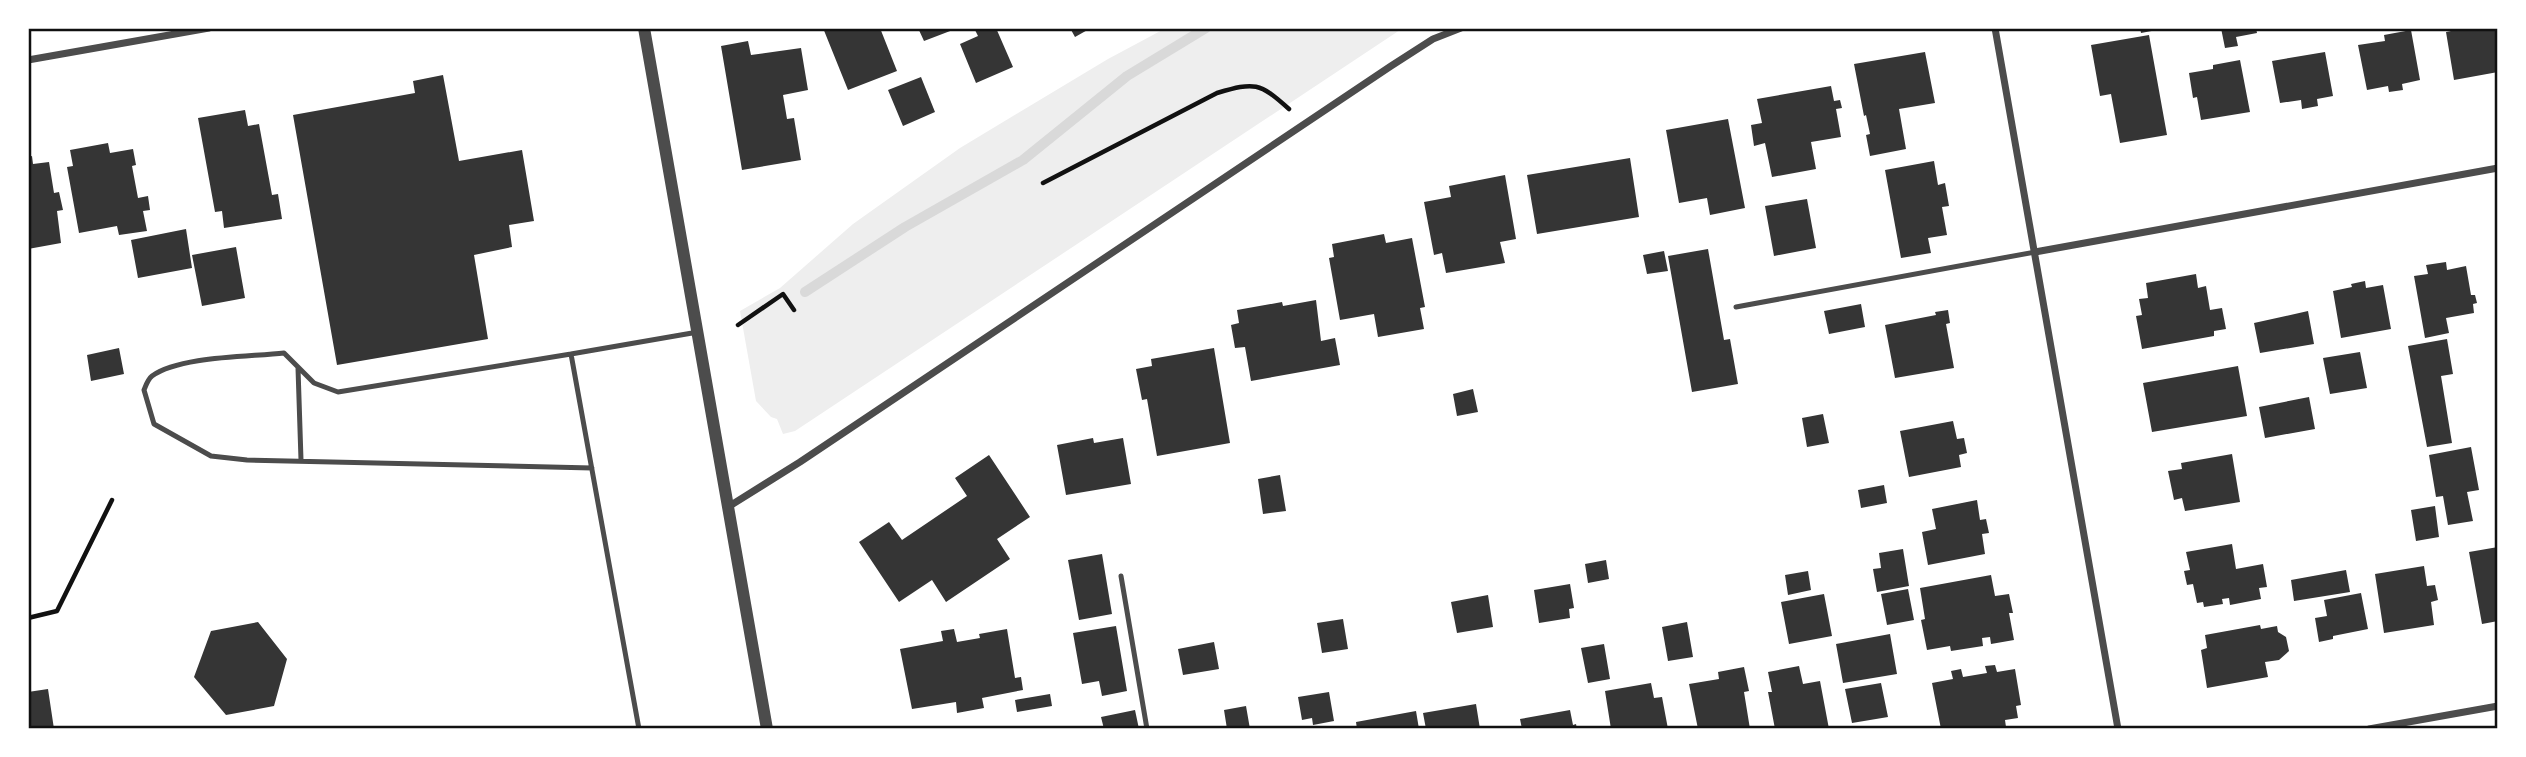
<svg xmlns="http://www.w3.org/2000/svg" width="2526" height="757" viewBox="0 0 2526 757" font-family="Lora,serif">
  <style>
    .green { fill: #eee }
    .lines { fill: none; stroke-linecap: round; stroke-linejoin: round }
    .stream { stroke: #d9d9d9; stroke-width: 10 }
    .building { fill: #353535 }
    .path { stroke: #111; stroke-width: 4.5 }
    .service { stroke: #4c4c4c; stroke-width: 5 }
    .minor { stroke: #4c4c4c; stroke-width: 7 }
    .tertiary { stroke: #4c4c4c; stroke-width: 12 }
    .neatline { fill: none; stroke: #111; stroke-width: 2.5 }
  </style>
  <rect width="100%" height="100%" fill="#fff"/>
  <path class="green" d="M1166,28H1403L795,431L783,434L777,419L771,417L756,401L740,311L780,288L853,224L960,148L1108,59Z"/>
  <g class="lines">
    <path class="stream" d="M805,292L905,227L1023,160L1127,76L1206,28"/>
  </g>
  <path class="building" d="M823,28H880L897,71L848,90Z
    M918,28H958L924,41Z
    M974,28H996L1013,67L976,83L960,44L978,36Z
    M1070,28H1091L1075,37Z
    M2140,28H2162V29L2141,33Z
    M2221,28H2256L2257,33L2236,37L2238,46L2225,48Z
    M2466,28H2498V72L2454,80L2446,32Z
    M2411,30L2420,80L2402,84L2403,90L2389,92L2388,86L2367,90L2358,45L2385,41L2384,35Z
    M2149,35L2167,135L2120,143L2111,94L2100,96L2091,45Z
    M748,41L751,55L801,48L808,90L783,95L787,119L794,118L801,160L742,170L721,46Z
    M1925,52L1935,103L1899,109L1906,149L1870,156L1866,135L1870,134L1866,115L1864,116L1854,64Z
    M2325,52L2333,96L2317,99L2318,106L2302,109L2301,100L2280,103L2272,61Z
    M2240,60L2250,112L2201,120L2197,97L2193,98L2189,73L2213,69V65Z
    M443,75L459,161L522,150L534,221L509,225L512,247L474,255L488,339L337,365L293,115L415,93L413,81Z
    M921,77L935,112L903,126L888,90Z
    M1831,86L1834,101L1840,100L1842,108L1836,109L1841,137L1811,142L1816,169L1772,177L1765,143L1754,146L1751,125L1762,123L1757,99Z
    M245,110L248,126L259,124L272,195L278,194L282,219L224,228L222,211L215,212L198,118Z
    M1728,119L1745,208L1710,215L1707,198L1679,203L1666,130Z
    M108,143L110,153L133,149L136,165L132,166L138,198L148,196L150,210L143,211L147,231L119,235L117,226L79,233L67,167L73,166L70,150Z
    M32,156L33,164L49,162L54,193L59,192L63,210L57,211L61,243L28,249V157Z
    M1630,158L1639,217L1537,234L1527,175Z
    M1934,161L1938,185L1945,183L1949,206L1942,207L1947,235L1928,238L1931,253L1901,258L1885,170Z
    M1505,175L1516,239L1500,242L1505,263L1446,273L1442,253L1434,255L1424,202L1451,197L1449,186Z
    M1807,199L1816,248L1774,256L1765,206Z
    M186,229L192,268L138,278L131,240Z
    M1384,234L1386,243L1412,238L1425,307L1420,308L1424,329L1378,337L1374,314L1340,320L1329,258L1334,257L1332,244Z
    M236,247L245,298L202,306L192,255Z
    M1708,249L1724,340L1730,339L1738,384L1692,392L1668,256Z
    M1664,251L1668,271L1647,274L1643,255Z
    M2446,262L2447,270L2466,266L2471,295H2475L2477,303L2473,304L2474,313L2446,318L2449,333L2425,338L2414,276L2428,274L2426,265Z
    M2196,274L2198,288L2206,286L2210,310L2222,308L2226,329L2214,331V336L2142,349L2136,316L2142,315L2139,299L2148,298L2146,283Z
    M2365,281L2366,288L2383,285L2391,329L2341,338L2333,291L2352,287L2351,284Z
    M1316,300L1321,341L1335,338L1340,365L1251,381L1245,347L1235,348L1231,325L1239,323L1237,310L1282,302L1283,306Z
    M1861,304L1865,327L1829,334L1824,311Z
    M1948,310L1950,323L1946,324L1954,368L1895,378L1885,325L1936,315L1935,312Z
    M2308,311L2314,344L2260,353L2254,323Z
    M2447,339L2453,374L2441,376L2452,443L2427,447L2408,346Z
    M119,348L124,374L91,381L87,355Z
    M1214,348L1230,443L1157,456L1147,399L1142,400L1136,369L1152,366L1151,359Z
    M2360,352L2367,388L2330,394L2323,358Z
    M2238,366L2247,416L2152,432L2143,383Z
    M1473,389L1478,412L1457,416L1453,394Z
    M2309,397L2315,429L2265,438L2259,407Z
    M1823,414L1829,443L1807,447L1802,418Z
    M1953,421L1957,439L1964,438L1967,453L1959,455L1961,467L1909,477L1900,431Z
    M1093,438L1094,443L1123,438L1131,484L1066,495L1057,445Z
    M2471,447L2479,490L2467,492L2473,521L2448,525L2443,496L2436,497L2429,455Z
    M2232,454L2240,502L2185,511L2182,498L2174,500L2168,471L2182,469L2181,463Z
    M989,455L1030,517L997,539L1010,559L946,602L932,580L899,602L859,542L889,522L902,540L967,496L955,478Z
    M1280,475L1286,511L1263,514L1258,479Z
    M1884,485L1887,503L1861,508L1858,490Z
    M1977,500L1980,520L1986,519L1989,533L1982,534L1985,554L1928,565L1922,532L1936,529L1932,509Z
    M2435,506L2439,537L2416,541L2411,510Z
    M2232,544L2236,569L2263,564L2267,587L2259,588L2261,599L2230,605L2229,598L2222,599L2223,604L2204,607L2203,602L2197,603L2193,584L2187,585L2184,571L2190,570L2186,552Z
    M2498,547V621L2482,624L2469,552Z
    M1903,549L1909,586L1877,592L1873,569L1881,568L1879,553Z
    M1102,554L1112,614L1079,620L1068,560Z
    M1606,560L1609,579L1588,583L1585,564Z
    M2424,566L2427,586L2435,585L2438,600L2431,602L2434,625L2384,633L2375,574Z
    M2346,570L2350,592L2294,601L2291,580Z
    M1808,571L1811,590L1788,595L1785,575Z
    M1991,575L1995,596L2009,594L2013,613H2009L2014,640L1991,644L1990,637L1982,638L1983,646L1951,651L1950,646L1927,650L1921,620L1925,619L1920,588Z
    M1570,584L1574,608L1569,609L1570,618L1539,623L1534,590Z
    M1908,589L1914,620L1887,625L1881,594Z
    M2361,593L2368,629L2333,636V639L2319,642L2315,618L2327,616L2324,600Z
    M1824,594L1832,636L1789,644L1781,602Z
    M1488,595L1493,627L1457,633L1451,602Z
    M1343,619L1348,649L1322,653L1317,623Z
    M258,622L287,659L274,706L226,715L194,677L211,631Z
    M1687,622L1693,657L1668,661L1662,627Z
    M2260,625L2261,629L2277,626L2278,632L2286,637L2289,651L2279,660L2265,662L2268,677L2207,688L2201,650L2207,648L2205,635Z
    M1116,626L1127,691L1102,696L1099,681L1082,684L1073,633Z
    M954,629L957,642L980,638L979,634L1007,629L1015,678L1021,677L1023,690L982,698L984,708L957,713L956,702L912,709L900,649L943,641L941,631Z
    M1890,634L1897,674L1843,683L1836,644Z
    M1214,642L1219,669L1183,675L1178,649Z
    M1604,644L1610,679L1588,683L1581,648Z
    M1995,665L1997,672L2015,669L2021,705L2016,706L2018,718L2005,720L2006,727L1995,729H1941L1932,683L1953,679L1951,671L1961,669L1963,677L1987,673L1985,666Z
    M1799,666L1803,684L1820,681L1829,729H1814V726L1806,727L1807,729H1775L1768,692H1772L1768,672Z
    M1744,667L1749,691L1744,692L1750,729H1698L1689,684L1719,679L1718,672Z
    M1651,683L1654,698L1662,697L1668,729H1611L1605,691Z
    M1881,683L1888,717L1852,723L1845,689Z
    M48,689L54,729H28V692Z
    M1329,692L1334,721L1313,725L1312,718L1302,720L1298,697Z
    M1050,694L1052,706L1017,712L1015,700Z
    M1476,704L1480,729H1426L1423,713Z
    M1246,706L1250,729H1227L1224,710Z
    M1135,710L1139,729H1104L1101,717Z
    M1570,710L1573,725L1576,724L1577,729H1522L1520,719Z
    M1416,711L1419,729H1357L1356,722Z"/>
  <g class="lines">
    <path class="path" d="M1043,183L1217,93C1255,82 1259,82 1289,109
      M738,325L783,294L794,310
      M28,618L57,611L112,500"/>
    <path class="service" d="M1736,307L2035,252
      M571,354L338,392L314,383L284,353C249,357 180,356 152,376C148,379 146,385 144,390L154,424L211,456L247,460L592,468
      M298,368L301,460
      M1121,576L1147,729
      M639,729L571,354L698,332"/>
    <path class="minor" d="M1995,28L2118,729
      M28,60L209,28
      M2035,252L2498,168
      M728,507L800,462L1391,66L1433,39L1461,28
      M2369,729L2498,706"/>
    <path class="tertiary" d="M644,28L767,729"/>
  </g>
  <rect width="2526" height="757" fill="none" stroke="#ffffff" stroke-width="60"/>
  <rect x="30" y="30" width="2466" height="697" class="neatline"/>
</svg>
